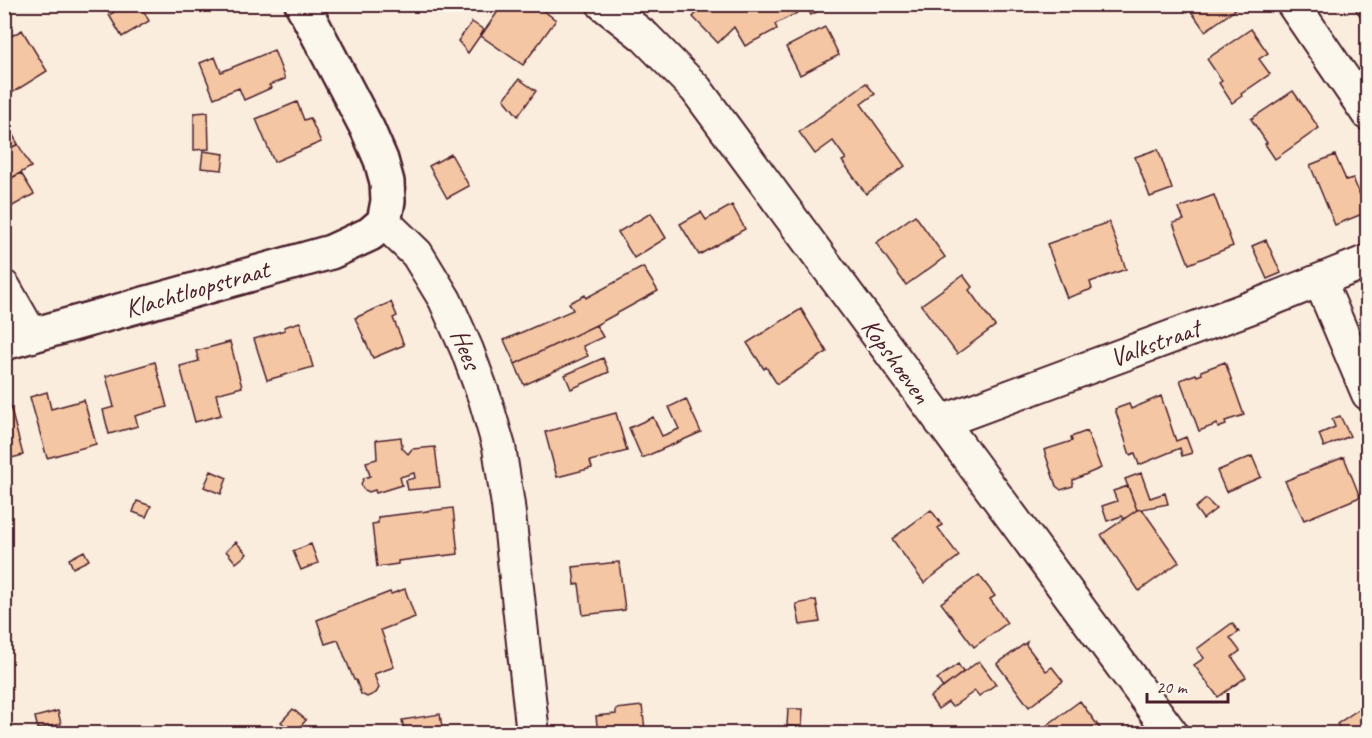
<svg xmlns="http://www.w3.org/2000/svg" width="1372" height="738" viewBox="0 0 1372 738" font-family="Caveat,sans-serif">
  <style>
    .building { fill: #f4c6a4; stroke: #4a1f2b; stroke-width: 1.5 }
    .lines { fill: none; stroke-linecap: round; stroke-linejoin: round }
    .minor-casing { stroke: #4a1f2b; stroke-width: 36 }
    .secondary-casing { stroke: #4a1f2b; stroke-width: 38 }
    .minor { stroke: #fbf7ec; stroke-width: 32 }
    .secondary { stroke: #fbf7ec; stroke-width: 33 }
    .labels { text-anchor: middle; dominant-baseline: central; stroke-width: 5; stroke-linejoin: round; paint-order: stroke }
    .street-label { font-size: 26px; fill: #4a1f2b; stroke: #fbf7ec }
  </style>
  <rect width="100%" height="100%" fill="#faedde"/>
  <filter id="ink" filterUnits="userSpaceOnUse"><feTurbulence type="fractalNoise" baseFrequency=".0167" numOctaves="2"/><feDisplacementMap in="SourceGraphic" scale="12" xChannelSelector="R" yChannelSelector="G"/><feConvolveMatrix kernelMatrix="1 2 1 2 8 2 1 2 1" color-interpolation-filters="sRGB"/></filter>
  <g filter="url(#ink)">
    <path class="building" d="M127,4H140L149,21L122,37L109,15Z
      M503,4H534L556,20L523,65L481,36Z
      M705,4H793L797,13L775,24L777,29L745,46L734,27L718,43L693,17Z
      M805,4H817L820,10L811,15Z
      M1186,4H1232L1235,10L1205,31Z
      M1352,4H1368V27Z
      M472,22L484,30L468,53L458,41Z
      M825,27L839,55L800,75L786,47Z
      M1251,29L1268,53L1259,59L1270,74L1241,94L1242,96L1232,103L1219,83L1222,81L1207,59Z
      M22,30L47,71L4,98V40Z
      M274,50L285,79L269,85L271,88L244,100L239,88L214,98L200,63L215,57L221,72Z
      M519,79L536,91L518,116L504,99Z
      M866,83L875,94L861,104L905,166L866,194L842,161L846,159L833,141L815,154L799,132Z
      M1293,91L1319,128L1275,159L1265,144L1267,143L1251,119Z
      M297,102L304,120L310,118L321,142L274,162L256,119Z
      M208,112L209,149L194,150V113Z
      M7,125L18,144L4,152V126Z
      M18,144L31,167L4,182V152Z
      M1158,149L1172,189L1150,197L1135,157Z
      M203,151L224,154L222,170L201,168Z
      M451,154L469,186L447,198L429,166Z
      M1335,155L1346,180L1353,178L1367,212L1335,225L1310,165Z
      M21,173L34,194L4,211V182Z
      M1214,195L1233,246L1189,264L1173,223L1184,220L1179,208Z
      M732,205L745,229L699,255L680,224L701,212L706,220Z
      M651,213L666,238L634,258L618,232Z
      M915,215L945,257L906,285L876,243Z
      M1109,222L1126,269L1090,282L1092,289L1067,298L1047,244Z
      M1266,240L1281,273L1267,279L1252,246Z
      M643,267L658,291L596,325L515,364L504,340L573,310L569,303L585,295L586,298Z
      M963,275L972,287L969,290L995,326L957,354L921,305Z
      M391,302L397,316L393,318L404,345L373,358L355,318Z
      M801,309L827,352L777,384L766,367L764,369L747,343Z
      M300,322L313,367L267,380L254,339L285,330L284,327Z
      M596,325L603,337L583,346L588,356L524,385L515,364Z
      M230,342L242,387L216,394L221,415L195,422L180,366L199,361L196,351Z
      M603,358L609,372L571,389L565,375Z
      M155,362L167,407L135,416L138,426L109,434L103,410L114,407L106,376Z
      M1225,362L1244,415L1225,421L1226,425L1218,428L1217,424L1199,431L1180,380L1196,374L1197,376L1202,374L1201,371Z
      M47,392L51,409L84,400L96,444L47,458L30,397Z
      M1161,396L1176,441L1186,437L1192,453L1182,456L1180,448L1139,465L1135,453L1130,455L1115,409L1129,404L1131,409Z
      M686,399L701,432L642,458L629,428L653,417L662,436L679,429L669,407Z
      M10,406L23,455L4,460V408Z
      M616,413L627,451L590,461L592,468L557,477L545,432Z
      M1340,416L1350,436L1324,447L1319,434L1335,427L1332,419Z
      M1087,431L1101,468L1073,480V486L1061,490L1056,486L1044,450L1072,441L1071,437Z
      M401,437L402,448L408,454L412,449L435,447L440,487L408,490L406,480L415,478L414,473L400,477L402,485L376,493L375,490L369,492L363,489L361,484L364,478L370,476L366,462L377,459L376,440Z
      M1252,456L1261,477L1226,492L1217,471Z
      M1344,457L1360,497L1304,520L1285,481Z
      M211,471L227,478L221,494L204,487Z
      M1141,473L1150,498L1165,493L1168,504L1137,510L1125,479Z
      M1128,486L1137,510L1124,519L1122,516L1107,521L1102,506L1117,501L1113,491Z
      M1206,499L1216,509L1203,519L1195,508Z
      M137,501L151,506L146,517L133,512Z
      M453,508L458,554L398,561V564L377,567L372,524L378,523V517Z
      M1142,509L1179,562L1139,591L1101,535L1137,510Z
      M931,510L942,525L938,528L959,556L924,583L892,539Z
      M236,542L247,554L236,563L226,551Z
      M311,544L318,563L301,570L293,551Z
      M84,551L89,560L73,568L69,559Z
      M619,562L625,610L583,615L579,584L575,585L573,567Z
      M979,575L995,596L990,599L1007,623L974,647L941,603Z
      M405,589L415,617L381,630L394,667L374,674L379,688L376,693L367,697L361,694L356,680H354L338,640L325,644L317,620L390,592L391,594Z
      M816,600L820,622L800,625L796,604Z
      M1232,623L1239,632L1230,638L1240,651L1232,657L1246,677L1218,697L1194,665L1204,658L1197,649Z
      M1027,642L1026,645L1046,671L1052,667L1063,681L1029,707L997,664Z
      M979,661L996,684L979,696L975,691L952,707L948,702L938,709L930,697Z
      M958,664L963,672L943,688L937,679Z
      M1080,701L1104,734H1035Z
      M1365,705L1368,709V726L1356,734H1344L1337,724Z
      M642,706L645,729L648,728L649,734H598L596,716L616,714V709Z
      M293,709L306,720L294,734L281,722Z
      M788,709H803L802,727L787,726Z
      M58,711L61,724L38,729L35,717Z
      M440,714L443,734H405L402,720Z"/>
    <g class="lines">
      <defs>
        <path id="minor" d="M603,4L645,37L696,89L1172,734
          M1293,4L1368,114
          M384,222L417,254L445,300L467,350L485,399L499,447L508,505L533,734
          M1320,281L1368,394
          M4,287L32,336
          M941,422L1260,304L1368,261"/>
        <path id="secondary" d="M4,343L331,252L370,234L384,222L388,201L387,182L381,160L368,130L302,4"/>
      </defs>
      <use href="#minor" class="minor-casing"/>
      <use href="#secondary" class="secondary-casing"/>
      <use href="#minor" class="minor"/>
      <use href="#secondary" class="secondary"/>
    </g>
  </g>
  <g class="labels">
    <g class="street-label">
      <text transform="translate(197 289) rotate(-16)">Klachtloopstraat</text>
      <text transform="translate(1155 343) rotate(-20)">Valkstraat</text>
      <text transform="translate(466 349) rotate(68)">Hees</text>
      <text transform="translate(896 361) rotate(54)">Kopshoeven</text>
    </g>
  </g>
  <rect width="1372" height="738" fill="none" stroke="#fbf7ec" stroke-width="24"/>
  <rect x="12" y="12" width="1348" height="714" fill="none" stroke="#4a1f2b" stroke-width="2" filter="url(#ink)"/>
  <path d="M1147 693v9h81v-9" fill="none" stroke="#4a1f2b" stroke-width="3"/>
  <text x="1156" y="693" font-size="18" fill="#4a1f2b" stroke="#fbf7ec" stroke-width="4.5" paint-order="stroke">20 m</text>
</svg>
